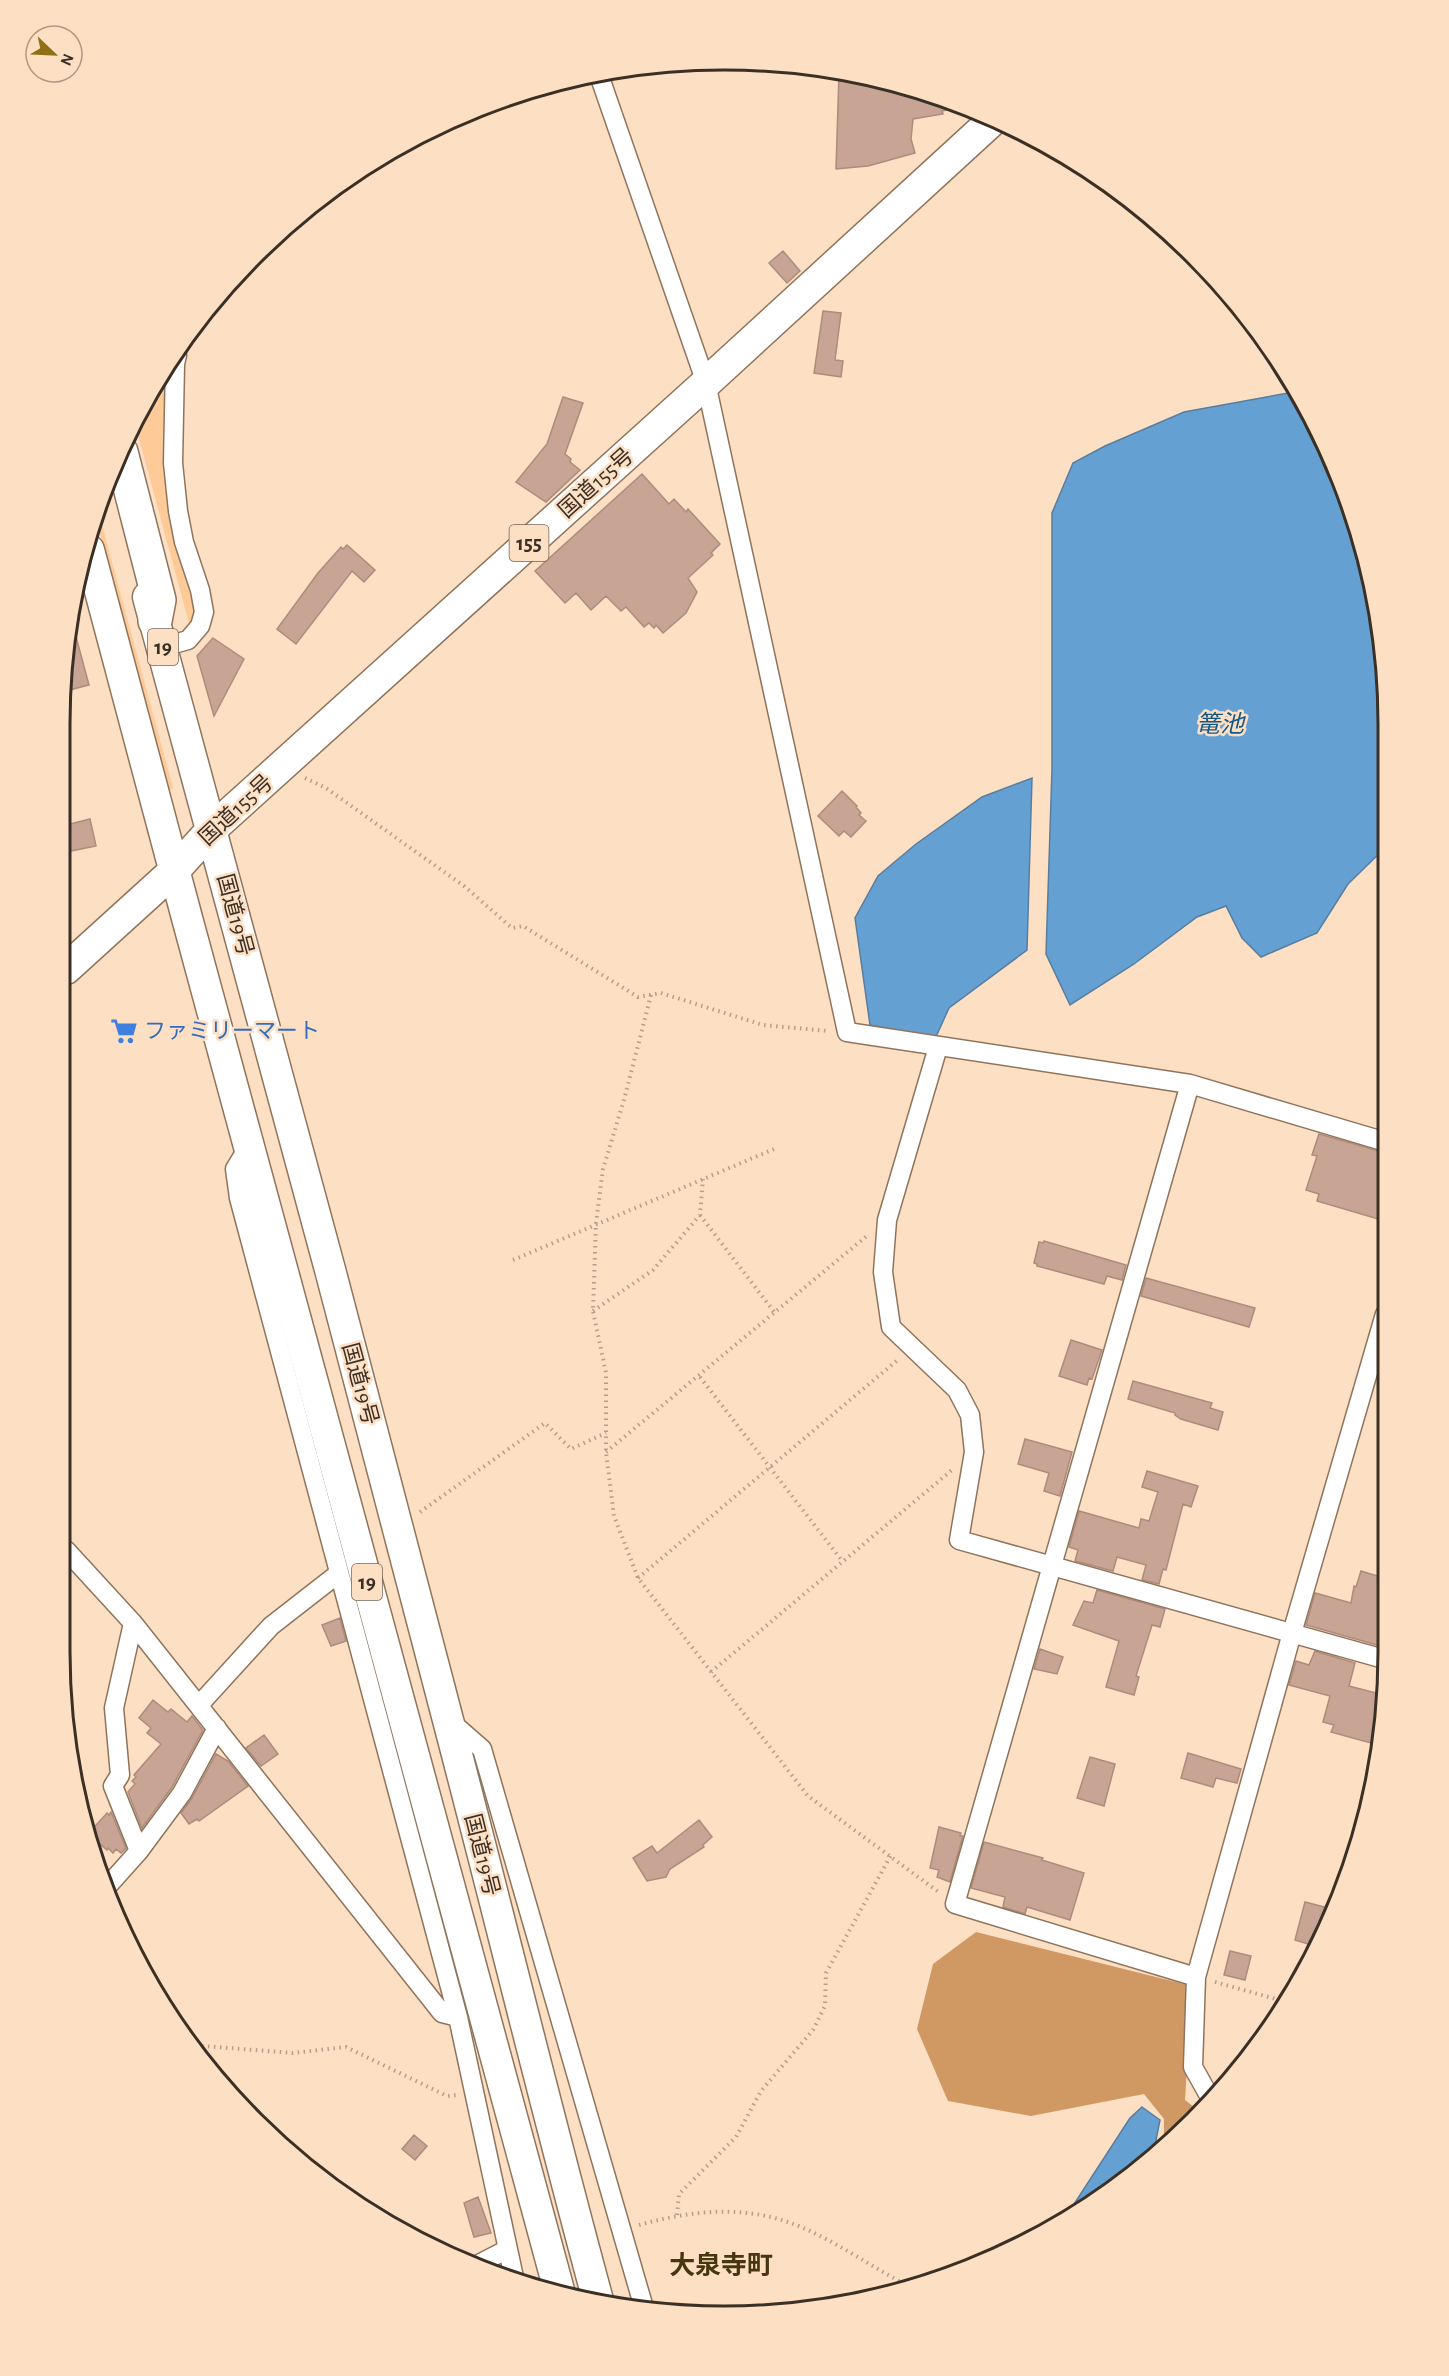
<svg xmlns="http://www.w3.org/2000/svg" width="1449" height="2376" viewBox="0 0 1449 2376" font-family="'Alegreya Sans','Noto Sans JP',sans-serif">
  <style>
    .green { fill: #feca98 }
    .forest { fill: #d09963 }
    .water { fill: #65a0d3; stroke: #587e9f; stroke-width: 1.5 }
    .building { fill: #c8a494; stroke: #ae8b7c; stroke-width: 1.5 }
    .lines { fill: none; stroke-linecap: round; stroke-linejoin: round }
    .minor-casing { stroke: #8f745c; stroke-width: 21 }
    .trunk-casing { stroke: #8f745c; stroke-width: 33 }
    .motorway-casing { stroke: #8f745c; stroke-width: 36 }
    .path { stroke: #b69f8a; stroke-width: 4; stroke-dasharray: 1.5 4.5; stroke-linecap: butt }
    .minor { stroke: #fff; stroke-width: 18 }
    .trunk { stroke: #fff; stroke-width: 30 }
    .motorway { stroke: #fff; stroke-width: 33 }
    .labels { text-anchor: middle; dominant-baseline: central; stroke-width: 5; stroke-linejoin: round; paint-order: stroke }
    .shield { fill: #fddfc4; stroke: #756455; stroke-width: 1.5 }
    .shield-label { font-size: 21px; font-weight: bold; fill: #3b3025 }
    .street-label { font-size: 22px; fill: #3b3025; stroke: #fddfc4 }
    .shop-label { font-size: 22px; fill: #366cbe; stroke: #fddfc4; text-anchor: start }
    .water-label { font-size: 24px; font-style: italic; fill: #145787; stroke: #fddfc4 }
    .quarter-label { font-size: 26px; font-weight: bold; fill: #47370f; stroke: #fddfc4 }
    .rim { fill: none; stroke: #3b3025; stroke-width: 3 }
  </style>
  <rect width="100%" height="100%" fill="#fddfc4"/>
  <path class="green" d="M169,369L197,616L190,627L136,427Z
    M99,514L173,788L169,791L97,522Z"/>
  <path class="forest" d="M976,1932L1192,1986L1185,2100L1202,2113L1164,2146V2119L1144,2094L1031,2116L948,2101L917,2029L933,1964Z"/>
  <path class="water" d="M1299,391L1354,511L1388,681L1387,846L1348,884L1317,933L1261,957L1242,938L1226,906L1197,917L1134,964L1070,1005L1046,954L1052,769V513L1073,463L1105,446L1184,412Z
    M1032,778L1027,950L949,1008L935,1039L870,1025L855,918L878,876L916,844L982,797Z
    M1142,2107L1160,2120L1153,2155L1094,2204L1065,2218L1130,2118Z"/>
  <path class="building" d="M839,73L896,83L961,107L942,111L943,114L913,119L911,139L915,153L868,166L836,169Z
    M783,251L800,271L787,283L769,263Z
    M823,311L841,313L835,360L843,361L841,377L814,373Z
    M563,397L583,403L565,454L571,459L570,462L580,470L546,502L516,482L547,444Z
    M642,474L669,504L674,499L686,512L688,509L720,544L711,553L713,555L688,578L697,592L686,613L663,633L656,625L654,628L649,623L644,627L626,607L621,611L606,596L591,610L576,593L565,603L535,571Z
    M347,545L375,570L364,582L352,571L296,644L277,629L318,573L341,547L343,549Z
    M71,618L89,685L66,691V638Z
    M213,638L244,659L214,716L197,656Z
    M842,791L857,806L856,807L861,813L859,815L866,821L851,837L844,831L839,836L818,816Z
    M90,819L96,846L66,852V825Z
    M1319,1134L1386,1153L1385,1221L1317,1201L1319,1194L1306,1190L1317,1156L1312,1155Z
    M1044,1241L1126,1265L1122,1280L1107,1276L1104,1284L1037,1266V1264L1034,1263L1039,1242L1043,1243Z
    M1146,1278L1255,1308L1249,1327L1141,1296Z
    M1071,1340L1102,1350L1092,1379L1089,1378L1087,1385L1059,1376Z
    M1133,1381L1212,1403L1210,1408L1223,1412L1218,1430L1181,1419L1175,1415V1413L1128,1399Z
    M1025,1439L1072,1452L1060,1496L1044,1491L1049,1473L1018,1464Z
    M1147,1471L1198,1486L1191,1507L1183,1504L1166,1570L1163,1569L1159,1584L1142,1580L1146,1565L1117,1557L1113,1571L1075,1561L1078,1550L1069,1547L1079,1511L1139,1528L1141,1519L1149,1521L1158,1492L1142,1487Z
    M1361,1571L1384,1578L1381,1588L1384,1589V1647L1306,1625L1315,1593L1351,1603L1354,1586L1356,1587Z
    M1097,1590L1165,1609L1160,1627L1152,1625L1136,1676L1139,1677L1134,1695L1106,1687L1119,1641L1073,1625L1084,1601L1093,1603Z
    M340,1618L346,1641L331,1646L322,1625Z
    M1040,1649L1063,1657L1057,1674L1034,1669Z
    M1315,1651L1355,1663L1349,1686L1384,1695L1383,1738L1378,1745L1331,1732L1334,1725L1323,1722L1330,1696L1289,1685L1296,1661L1309,1665Z
    M153,1700L168,1712L171,1709L187,1722L192,1716L203,1730L172,1787L142,1828L128,1792L135,1784L132,1781L136,1777L134,1775L161,1744L147,1733L151,1728L139,1718Z
    M264,1735L278,1754L261,1766L246,1748Z
    M1188,1753L1241,1769L1237,1783L1216,1778L1213,1787L1181,1778Z
    M216,1754L228,1761L248,1786L199,1821L197,1819L189,1824L181,1813L192,1798Z
    M1090,1757L1115,1764L1104,1806L1077,1798Z
    M111,1812L126,1848L121,1853L116,1849L113,1853L108,1848L107,1850L88,1834L107,1813L109,1815Z
    M699,1820L712,1837L703,1845L704,1847L670,1869L666,1877L647,1881L633,1858L652,1846L657,1853Z
    M939,1827L961,1833L960,1836H963L950,1882L937,1877L939,1870L930,1868Z
    M984,1842L1043,1858L1042,1860L1084,1873L1070,1920L1027,1907L1025,1914L1003,1907L1005,1897L971,1888Z
    M1305,1902L1336,1910L1315,1946L1295,1940Z
    M1230,1951L1251,1956L1245,1980L1224,1975Z
    M414,2135L427,2146L415,2160L402,2149Z
    M478,2197L491,2233L474,2237L464,2203Z"/>
  <g class="lines">
    <defs>
      <path id="minor" d="M599,75L706,383L847,1032L1190,1084L1386,1142
        M163,647L188,640L200,626L204,612L200,590L184,542L178,511L173,463L175,364L177,355
        M938,1047L887,1220L883,1272L891,1327L957,1390L970,1415L974,1452L959,1540L1384,1659
        M1190,1084L955,1904L1196,1977
        M249,1146L235,1169L239,1198L458,2017L515,2282
        M66,1550L133,1623L442,2013L458,2017
        M133,1623L114,1708L120,1775L113,1786L139,1851
        M199,1705L271,1626L339,1573
        M450,1721L482,1749L644,2308
        M105,1889L139,1851L182,1793L217,1728
        M1212,2101L1193,2067L1196,1977L1292,1633L1385,1314
        M475,2266L506,2250"/>
      <path id="trunk" d="M89,550L187,918L560,2294
        M148,597C251,970 351,1345 448,1720C499,1914 546,2110 599,2304
        M66,969L175,870L213,828L706,383L994,119"/>
      <path id="motorway" d="M121,452L159,600L155,621"/>
    </defs>
    <use href="#minor" class="minor-casing"/>
    <use href="#trunk" class="trunk-casing"/>
    <use href="#motorway" class="motorway-casing"/>
    <path class="path" d="M305,778L326,788L464,886L512,928L523,926L638,997L661,993L763,1025L828,1031
      M651,995L624,1100L603,1169L596,1223L593,1311L606,1373V1452L614,1516L638,1578L808,1796L940,1893
      M700,1215L775,1313
      M513,1260L774,1149
      M593,1311L653,1270L700,1215L703,1179
      M700,1377L843,1562
      M606,1452L868,1235
      M420,1512L545,1423L571,1449L606,1433
      M638,1578L900,1358
      M711,1672L952,1470
      M1215,1982L1283,2001
      M190,2045L293,2053L346,2047L447,2096L458,2095
      M677,2215L679,2194L736,2137L761,2091L813,2030L825,2006L826,1973L891,1855
      M639,2225C693,2210 747,2204 801,2227C839,2243 873,2268 910,2287"/>
    <use href="#minor" class="minor"/>
    <use href="#trunk" class="trunk"/>
    <use href="#motorway" class="motorway"/>
  </g>
  <defs>
    <symbol id="supermarket-bare" viewBox="-9 -9 18 18"><path d="M-6-5.5h2.5l.6 2H6L4.5 2H-2.5L-4.4-4H-6ZM-1.5 3.2a1.3 1.3 0 1 0 .1 0ZM3 3.2a1.3 1.3 0 1 0 .1 0Z" fill="#3f7fe0" stroke="#fddfc4" stroke-width="2.5" paint-order="stroke"/></symbol>
  </defs>
  <g fill-rule="evenodd">
    <use href="#supermarket-bare" x="105" y="1012" width="38" height="38"/>
  </g>
  <g class="labels">
    <g class="shield">
      <rect x="509.5" y="525" width="39" height="36" rx="4.5"/>
      <rect x="148" y="629" width="30" height="36" rx="4.5"/>
      <rect x="352" y="1564" width="30" height="36" rx="4.5"/>
    </g>
    <g class="shield-label">
      <text x="529" y="543">155</text>
      <text x="163" y="647">19</text>
      <text x="367" y="1582">19</text>
    </g>
    <g class="street-label">
      <text transform="translate(596 483) rotate(-42)">国道155号</text>
      <text transform="translate(236 810) rotate(-43)">国道155号</text>
      <text transform="translate(235 915) rotate(75)">国道19号</text>
      <text transform="translate(360 1384) rotate(75)">国道19号</text>
      <text transform="translate(482 1855) rotate(76)">国道19号</text>
    </g>
    <g class="shop-label">
      <text x="144" y="1031">ファミリーマート</text>
    </g>
    <g class="water-label">
      <text x="1220" y="725">篭池</text>
    </g>
    <g class="quarter-label">
      <text x="721" y="2266">大泉寺町</text>
    </g>
  </g>
  <path d="M0 0H1449V2376H0ZM724 70H724A654 654 0 0 1 1378 724V1652A654 654 0 0 1 724 2306H724A654 654 0 0 1 70 1652V724A654 654 0 0 1 724 70Z" fill="#fddfc4" fill-rule="evenodd"/>
  <path class="rim" d="M724 70H724A654 654 0 0 1 1378 724V1652A654 654 0 0 1 724 2306H724A654 654 0 0 1 70 1652V724A654 654 0 0 1 724 70Z"/>
  <g transform="translate(54 54) rotate(113)"><circle r="28" fill="#fddfc4" stroke="#af9984" stroke-width="1.5"/>
  <path d="M0-4.5L10 22L0 15L-10 22Z" fill="#8f7014"/>
  <text y="-9" font-size="16" font-weight="bold" text-anchor="middle" fill="#3b3025">N</text>
  </g>
</svg>
